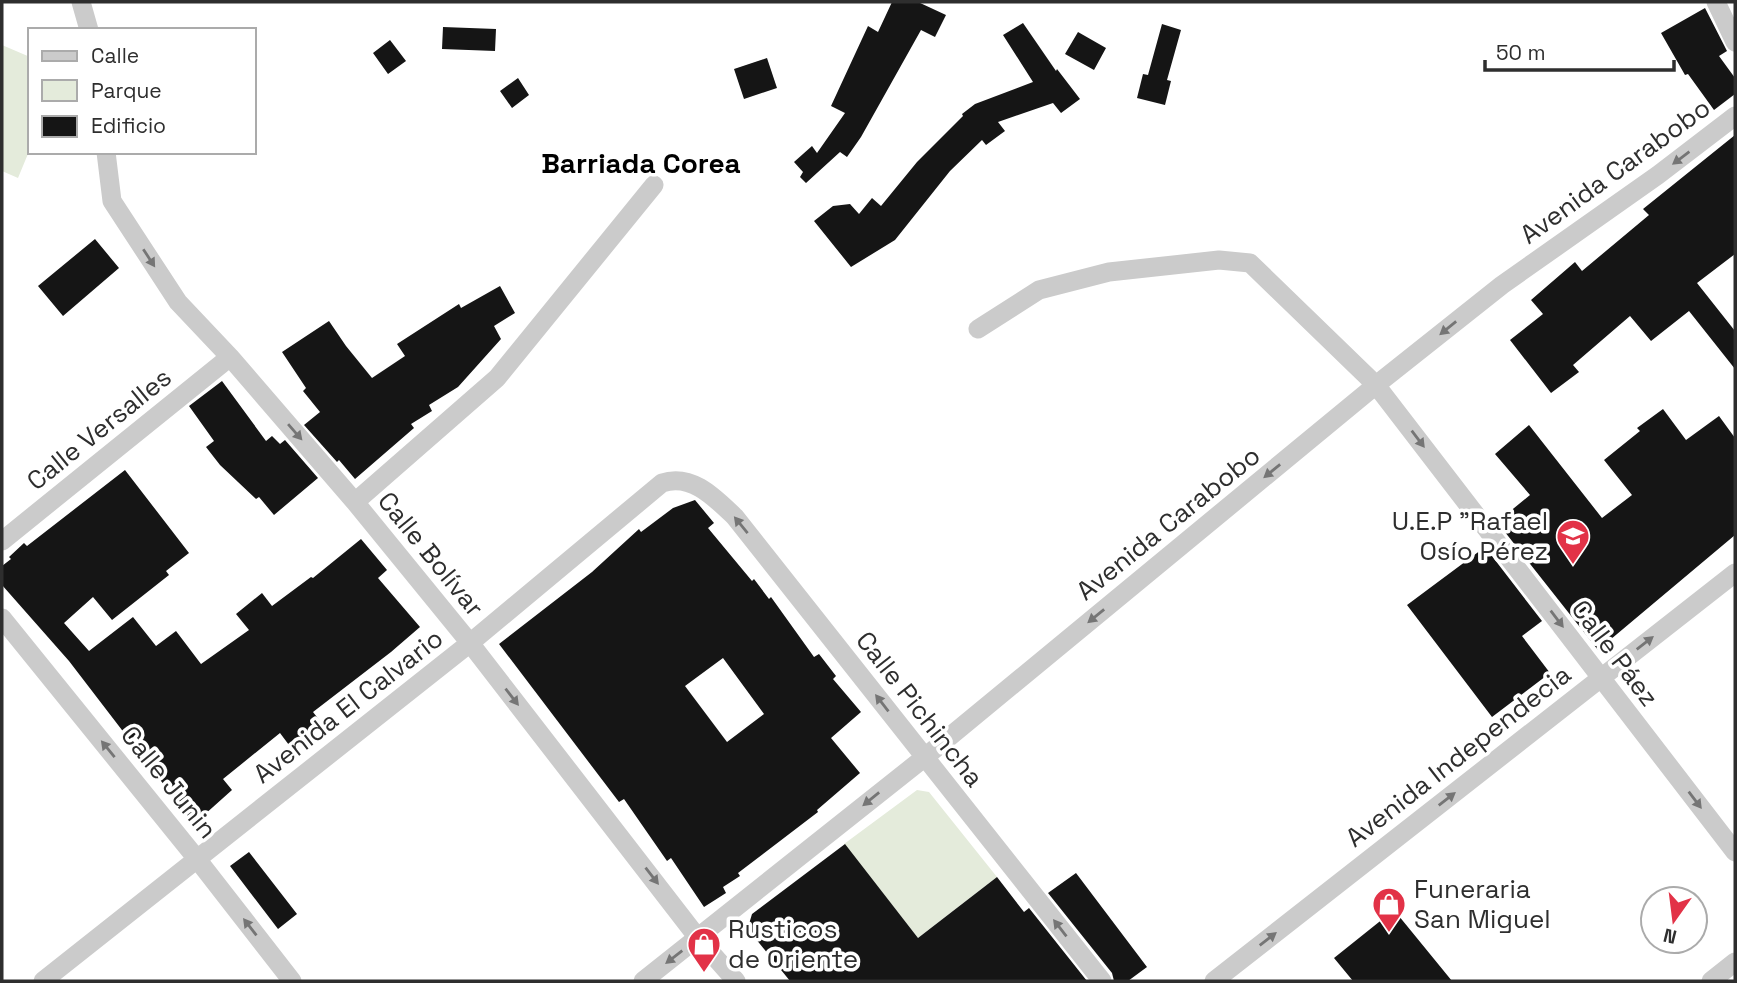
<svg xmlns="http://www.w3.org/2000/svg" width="1737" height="983" viewBox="0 0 1737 983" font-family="'Space Grotesk',sans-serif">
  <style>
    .green { fill: #e4ebdb }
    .building { fill: #151515; fill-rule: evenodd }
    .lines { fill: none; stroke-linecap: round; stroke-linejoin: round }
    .street { stroke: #cbcbcb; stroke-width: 19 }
    .oneway { fill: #757575 }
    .labels { text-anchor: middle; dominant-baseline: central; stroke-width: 7; stroke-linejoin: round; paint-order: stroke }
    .street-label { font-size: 26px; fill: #2e2e2e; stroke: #fff }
    .poi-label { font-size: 26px; fill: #2e2e2e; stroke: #fff; text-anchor: start }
    .neighbourhood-label { font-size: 28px; font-weight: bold; fill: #000; stroke: #fff }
  </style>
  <rect width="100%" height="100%" fill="#fff"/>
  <path class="green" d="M2,45L30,57V149L18,178L2,171Z
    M917,790L929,792L997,877L918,938L844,844Z"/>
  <path class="building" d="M892,2H918L946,15L935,37L921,30L861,137L847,157L840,152L806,183L800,177L803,172L794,162L812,146L817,153L845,113L831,106L868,26L878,32Z
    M1705,8L1727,51L1719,56L1735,78V94L1714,110L1688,74L1685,75L1661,33Z
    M1023,23L1056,71L1057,69L1080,99L1061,113L1053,103L998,122L1005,131L986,145L982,140L950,171L895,240L851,267L814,221L833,206L850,204L859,214L872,198L881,206L917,162L963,116L962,114L975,104L1033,82L1003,35Z
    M1162,24L1181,30L1167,80L1171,81L1165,105L1137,98L1143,74L1148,75Z
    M443,27L496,29L495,51L442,49Z
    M1078,32L1106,48L1094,70L1065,54Z
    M390,40L406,61L388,74L373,53Z
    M767,58L777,88L744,99L734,69Z
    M518,78L529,95L512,108L500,91Z
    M1735,135V254L1697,283L1735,331V369L1689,311L1651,341L1630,316L1573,365L1579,372L1551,393L1510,340L1543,314L1531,300L1575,262L1582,271L1649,215L1643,209Z
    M95,239L119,268L63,316L38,286Z
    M500,286L515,313L494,326L501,339L458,387L429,405L432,411L411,424L414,428L355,479L339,460L337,462L304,425L320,412L303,391L306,388L282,352L329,321L346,346L372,378L405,356L397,344L459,304L461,308Z
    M222,381L266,441L272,436L280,444L285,440L318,478L274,515L259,497L256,499L220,465L206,447L214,441L189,406Z
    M1663,409L1686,440L1719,416L1735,438V535L1598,650L1497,522L1530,495L1495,454L1529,425L1602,518L1632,495L1604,460L1640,431L1637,428Z
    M125,470L189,553L166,571L169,575L112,620L93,597L64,623L89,651L133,617L156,646L176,631L201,664L249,630L236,614L262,593L272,606L311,577L313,578L361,539L387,570L378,578L420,627L391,652L313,712L320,721L289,745L280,733L223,779L232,790L194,824L69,661L2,585V566L11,559L9,557L24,543L27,546Z
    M695,500L714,523L708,528L752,581L754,579L769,599L771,597L814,657L819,654L836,676L833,679L861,712L831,738L860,773L817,810L818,812L738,873L740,876L723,887L726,893L704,907L671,858L667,861L624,799L619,802L499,644L592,572L639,529L641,532L673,508ZM723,658L764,714L727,742L685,686Z
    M1485,547L1542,621L1522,636L1550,673L1492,717L1407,605Z
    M845,844L918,938L997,877L1024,912L1029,908L1087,981H790L751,933L749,924L752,914Z
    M249,852L297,914L278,929L230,866Z
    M1076,873L1147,967L1128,981H1114L1112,973L1048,893Z
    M1394,910L1452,981H1353L1334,958Z"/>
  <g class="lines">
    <path class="street" d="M81,2L89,30
      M1716,2L1735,42
      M106,152L112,201L178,302L230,357L355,502L470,643L698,938L736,981
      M978,329L1039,290L1109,272L1219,260L1250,263L1376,385L1735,852
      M355,502L497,378L654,185
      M2,541L230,357
      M2,618L197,859L292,981
      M43,981L470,643L662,483C692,473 715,498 735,517L1102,981
      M643,981L925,757L1376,385L1502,285L1658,175L1735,116
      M1214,981L1735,573
      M1711,981L1735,962"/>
  </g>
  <defs><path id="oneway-solid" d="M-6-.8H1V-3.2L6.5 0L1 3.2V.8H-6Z" transform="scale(1.75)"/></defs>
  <g class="oneway">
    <use href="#oneway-solid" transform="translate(1681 158) rotate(143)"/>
    <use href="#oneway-solid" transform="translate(149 258) rotate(57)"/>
    <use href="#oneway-solid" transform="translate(1448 328) rotate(141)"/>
    <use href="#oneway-solid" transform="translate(295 432) rotate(49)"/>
    <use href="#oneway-solid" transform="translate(1418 439) rotate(53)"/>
    <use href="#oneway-solid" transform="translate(1272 471) rotate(141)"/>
    <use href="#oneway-solid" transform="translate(741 525) rotate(-129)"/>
    <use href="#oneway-solid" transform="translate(1096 616) rotate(141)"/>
    <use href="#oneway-solid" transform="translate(1557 619) rotate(53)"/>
    <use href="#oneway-solid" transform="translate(1645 643) rotate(-38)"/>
    <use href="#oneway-solid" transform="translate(512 697) rotate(52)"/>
    <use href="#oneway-solid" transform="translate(882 703) rotate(-128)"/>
    <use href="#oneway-solid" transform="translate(108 749) rotate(-129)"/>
    <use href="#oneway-solid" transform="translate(871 799) rotate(141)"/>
    <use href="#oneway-solid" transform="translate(1447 799) rotate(-38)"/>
    <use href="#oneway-solid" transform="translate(1695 800) rotate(53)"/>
    <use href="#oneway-solid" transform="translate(652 876) rotate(52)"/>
    <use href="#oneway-solid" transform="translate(250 927) rotate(-128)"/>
    <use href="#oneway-solid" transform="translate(1060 928) rotate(-128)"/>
    <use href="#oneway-solid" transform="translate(1268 939) rotate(-38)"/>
    <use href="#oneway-solid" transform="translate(674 957) rotate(142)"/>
  </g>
  <defs>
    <symbol id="school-pin" viewBox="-11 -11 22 30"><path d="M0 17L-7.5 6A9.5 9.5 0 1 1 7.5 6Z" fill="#e23247" stroke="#fff"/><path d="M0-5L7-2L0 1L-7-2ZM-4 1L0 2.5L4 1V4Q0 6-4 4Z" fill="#fff"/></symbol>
    <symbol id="shop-pin" viewBox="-11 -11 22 30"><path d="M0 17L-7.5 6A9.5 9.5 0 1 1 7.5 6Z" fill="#e23247" stroke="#fff"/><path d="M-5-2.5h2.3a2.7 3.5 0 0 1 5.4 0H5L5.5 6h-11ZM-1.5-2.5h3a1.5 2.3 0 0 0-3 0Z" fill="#fff"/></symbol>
  </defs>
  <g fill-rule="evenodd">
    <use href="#school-pin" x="1554" y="517" width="38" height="52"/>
    <use href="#shop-pin" x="1370" y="885" width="38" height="52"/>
    <use href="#shop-pin" x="685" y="925" width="38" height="52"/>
  </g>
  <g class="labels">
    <g class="street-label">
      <text transform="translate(1615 171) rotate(-36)">Avenida Carabobo</text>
      <text transform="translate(99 429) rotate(-39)">Calle Versalles</text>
      <text transform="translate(1168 523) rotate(-39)">Avenida Carabobo</text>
      <text transform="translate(431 554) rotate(51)">Calle Bolívar</text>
      <text transform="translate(1615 653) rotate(53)">Calle Páez</text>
      <text transform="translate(348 706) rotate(-38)">Avenida El Calvario</text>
      <text transform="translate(920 709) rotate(52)">Calle Pichincha</text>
      <text transform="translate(1458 756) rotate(-38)">Avenida Independecia</text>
      <text transform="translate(169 782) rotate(51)">Calle Junin</text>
    </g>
    <g class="poi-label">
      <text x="1548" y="521" text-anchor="end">U.E.P "Rafael<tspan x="1548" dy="30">Osío Pérez</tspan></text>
      <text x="1414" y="889">Funeraria<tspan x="1414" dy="30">San Miguel</tspan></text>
      <text x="728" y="929">Rusticos<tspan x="728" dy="30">de Oriente</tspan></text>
    </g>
    <g class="neighbourhood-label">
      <text x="641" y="163">Barriada Corea</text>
    </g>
  </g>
  <rect width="1737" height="983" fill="none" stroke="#2e2e2e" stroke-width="7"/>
  <rect x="28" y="28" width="228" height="126" fill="#ffffff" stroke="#ababab" stroke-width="2"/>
  <rect x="42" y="51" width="35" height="10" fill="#cbcbcb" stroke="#ababab" stroke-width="2"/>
  <text x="91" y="63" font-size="21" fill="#2e2e2e">Calle</text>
  <rect x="42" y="80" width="35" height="21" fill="#e4ebdb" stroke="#ababab" stroke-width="2"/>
  <text x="91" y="98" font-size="21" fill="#2e2e2e">Parque</text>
  <rect x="42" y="116" width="35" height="21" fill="#151515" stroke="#ababab" stroke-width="2"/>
  <text x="91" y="133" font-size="21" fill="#2e2e2e">Edificio</text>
  <g transform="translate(1674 920) rotate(194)"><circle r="33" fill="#ffffff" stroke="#ababab" stroke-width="2"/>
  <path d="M0-5L12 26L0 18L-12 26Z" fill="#e23247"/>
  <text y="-10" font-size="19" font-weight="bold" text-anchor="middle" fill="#2e2e2e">N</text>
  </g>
  <path d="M1485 60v10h189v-10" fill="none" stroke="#2e2e2e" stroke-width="3.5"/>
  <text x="1496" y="60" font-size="21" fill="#2e2e2e" stroke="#ffffff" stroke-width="5" paint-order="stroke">50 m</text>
</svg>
